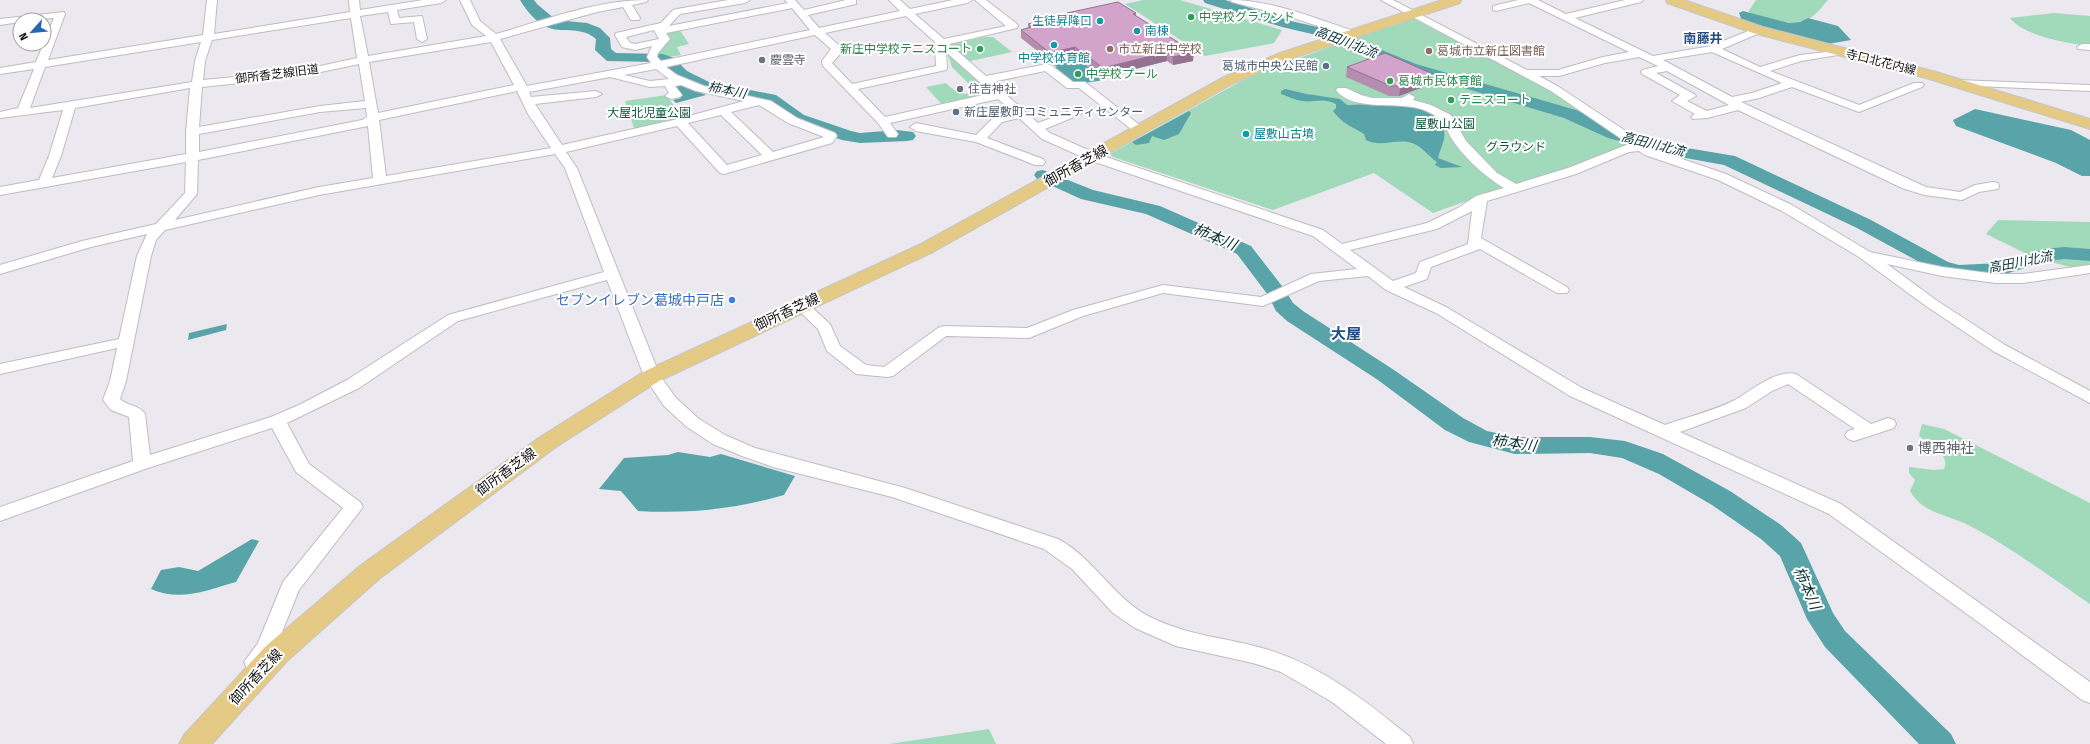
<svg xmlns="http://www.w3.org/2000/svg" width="2090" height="744" viewBox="0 0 2090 744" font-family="'Fira Sans Condensed','Noto Sans JP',sans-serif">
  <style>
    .green { fill: #a0daba }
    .water { fill: #58a4a8 }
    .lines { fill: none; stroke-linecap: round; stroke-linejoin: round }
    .river { fill: #58a4a8; fill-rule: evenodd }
    .minor-casing { stroke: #bebbc2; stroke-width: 2 }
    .major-casing { stroke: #c6c6c7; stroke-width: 2 }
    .minor { fill: #fff; fill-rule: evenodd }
    .major { fill: #e4ca84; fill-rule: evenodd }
    .wall { fill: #b58daf }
    .shaded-wall { fill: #93738f }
    .building { fill: #d2a4cc; stroke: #93738f }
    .leisure-dot { fill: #2e9e5b; stroke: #fff; stroke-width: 1.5 }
    .culture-dot { fill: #0f9aa8; stroke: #fff; stroke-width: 1.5 }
    .education-dot { fill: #8d6e63; stroke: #fff; stroke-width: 1.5 }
    .worship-dot { fill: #6b7280; stroke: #fff; stroke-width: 1.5 }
    .service-dot { fill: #5c6f8a; stroke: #fff; stroke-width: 1.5 }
    .shop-dot { fill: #3f7fe0; stroke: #fff; stroke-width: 1.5 }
    .labels { text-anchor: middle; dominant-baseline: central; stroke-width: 4; stroke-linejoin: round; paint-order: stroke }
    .far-leisure-label { font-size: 12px; fill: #27864d; stroke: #fff; text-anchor: start }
    .far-culture-label { font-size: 12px; fill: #0d838f; stroke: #fff; text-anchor: start }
    .far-education-label { font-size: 12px; fill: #785e54; stroke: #fff; text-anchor: start }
    .far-worship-label { font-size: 12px; fill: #5b616d; stroke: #fff; text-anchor: start }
    .far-street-label { font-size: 12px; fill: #131114; stroke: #fff }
    .far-service-label { font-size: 12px; fill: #4e5e75; stroke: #fff; text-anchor: end }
    .far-park-label { font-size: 12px; fill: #11573a; stroke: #fff }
    .far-neighbourhood-label { font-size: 13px; font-weight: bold; fill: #224b80; stroke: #fff }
    .far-water-label { font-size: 13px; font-style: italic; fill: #093032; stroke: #fff }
    .street-label { font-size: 14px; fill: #131114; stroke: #fff }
    .shop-label { font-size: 14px; fill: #366cbe; stroke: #fff; text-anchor: end }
    .worship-label { font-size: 14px; fill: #5b616d; stroke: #fff; text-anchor: start }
    .water-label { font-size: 15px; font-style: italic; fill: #093032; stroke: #fff }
    .neighbourhood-label { font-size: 15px; font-weight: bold; fill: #224b80; stroke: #fff }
  </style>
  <rect width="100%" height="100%" fill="#ece8ef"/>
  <path class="green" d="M1143,0H1180L1282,30L1274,43L1205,56L1125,4Z
    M1756,0H1828C1823,5 1819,12 1813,16C1793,29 1767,21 1748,12Z
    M2054,13L2090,16V47C2066,42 2025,37 2010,18Z
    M1414,19L1557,93L1628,141L1627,144L1567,170L1515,184L1433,213L1374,173L1273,210L1113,157L1110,154L1252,75L1405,20Z
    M679,29L689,44L677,47L681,55L669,57L657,53L670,39L666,33Z
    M985,37H993L1012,52L966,62L948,47L950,44Z
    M947,53H949L999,97L946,109L926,87L946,83C954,91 963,97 973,92L974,89L952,67Z
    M667,95L679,114L684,113L688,119L635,131L625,101Z
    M1998,220L2090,222V272L2035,258L1986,234Z
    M1922,424L1944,429L2090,503V604C2050,577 2007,544 1964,523C1943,514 1922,512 1910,491L1915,480L1909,473V467L1934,470L1944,469C1951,454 1929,444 1919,436Z
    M989,729L996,744H889Z"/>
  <path class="water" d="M1743,11L1789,23L1800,22L1808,18L1838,26L1851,40L1828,44L1742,21L1739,13Z
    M1079,59L1104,80L1071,85L1051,69L1057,67L1054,65Z
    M681,85L706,95L676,103L673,100L681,98L673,86Z
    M1285,89L1307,94L1340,99L1347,105C1376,105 1435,95 1444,131C1446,140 1440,149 1438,158L1462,167L1441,168L1435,165L1437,162C1428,156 1423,147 1412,143C1396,138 1381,148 1366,140L1364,134C1351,126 1343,124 1333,111L1336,108V104C1322,97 1316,103 1302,101C1295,100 1287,96 1281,94V91Z
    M1975,109L2071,130L2090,140V176H2082L2056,163L1956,126L1953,120Z
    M1189,111L1191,113L1179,134L1164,140L1152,136L1149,143L1136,145L1132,142Z
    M227,324L226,330L188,340L189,333Z
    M678,452L710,457L721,454L795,476L784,495C735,509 689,514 638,511L621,491L599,489L624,458L668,455Z
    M252,539L259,541L236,582C207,590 181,602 151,589L161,570L179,567L198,571Z"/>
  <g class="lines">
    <path class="river" d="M520,0H534L537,4L556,20L587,23L600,28L610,38L611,49L616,53L663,54L674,58L687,71L709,82L776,95L804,115L851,131L860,133L897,130L913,132L916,136L913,140L907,141L860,143L842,140L792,123L765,102L698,89L675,77L664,64L656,62L607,61L595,50L596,39C581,26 565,33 549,28C537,24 526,10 520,0Z
      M1203,0H1225L1291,21L1335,31L1416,64L1576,110L1620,130L1681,147L1735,156L1871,220L1948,262L1959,265L2000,263L2046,249L2064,247L2090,249V261L2064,259L2048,261L2002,275L1958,277L1951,275L1934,270L1857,228L1724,165L1680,157L1608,138L1564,118L1404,70L1325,37L1282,27L1205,3Z
      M1043,170L1093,190L1160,206L1251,246L1285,290L1293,303L1303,311L1394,370L1463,418L1487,431L1515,437H1590L1625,441L1663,454L1730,491L1781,525L1801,543L1833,613L1845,631L1951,734L1956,744H1919L1825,647L1807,619L1780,556L1761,539L1712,505L1659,474L1622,458L1590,453L1515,454L1469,442L1445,430L1378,380L1287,321L1276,311L1268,295L1237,254L1146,214L1081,199L1037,179L1034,175L1037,171Z"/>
    <defs>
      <path id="minor" d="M207,0H217L214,34L350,12L349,0H359L360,10L423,0H446L441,3L397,10L399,18L422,16L427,39L422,42L417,39L414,22L391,24L388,12L360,16L368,56L486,36L472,25L460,0H470L480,21L496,34C545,20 596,0 648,0L646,2L632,5L640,18L639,20H631L623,7L597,12L500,39L527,86L651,63L647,57L652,46L635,50L622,47L615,35L616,33L661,23L673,10L677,9L728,0H750L745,3L680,14L669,26L788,3L785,0H795L804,10L846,0H856V4L808,15L819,28L900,11L889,0H900L910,9L953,0H972L967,3L915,14L944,39L1006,26L975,0H986L1017,24L1018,26L1017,28L949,44L986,76L1047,64L1051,65L1073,82H1085L1146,130L1144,133H1136L1079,88H1067L1045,71L992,82L1038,123L1073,110H1081L1083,112L1081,114L1045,129L1050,133L1097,154L1323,230L1342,244L1427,223L1458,208L1476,196L1504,188C1486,177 1469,162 1456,145C1442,126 1450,121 1424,110C1400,100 1353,113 1336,90L1338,88H1346L1361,95L1372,98H1402L1409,94L1415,97L1413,100L1431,105L1451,115L1466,141L1497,173L1516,184L1568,168L1629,144L1551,91L1381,0H1393L1527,70H1558L1603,57L1629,52L1529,3L1496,11L1493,10V6L1518,0H1538L1566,14L1625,0H1643L1641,2L1575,18L1653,56L1711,46L1758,27L1763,30L1762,32L1722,49L1760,67L1800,55L1844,50L1845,52L1844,54L1801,61L1770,71L1859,105L1914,83H1922L1924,85L1922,87L1859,112L1792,87L1759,98L1741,102L1926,187L1960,192L1975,185L1993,182L1998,183L1999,186L1998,189L1979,192L1962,200L1924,195L1902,188L1738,110L1707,118L1693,119L1691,117L1695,114L1672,101L1680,95L1642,74L1641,72L1642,70L1658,66L1639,57L1605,63L1559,76H1539L1559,87L1653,149L1726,174L1792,205L1870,252L1942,267L1996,274H2023L2090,265V273L2023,283H1996L1942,276L1887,264L1936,300L2005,345L2090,391V403L1993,351L1926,306L1859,257L1782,211L1718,180L1645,155L1639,151L1629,152L1576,174L1487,201L1481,238L1567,287L1569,290L1567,293H1557L1480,249L1431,267L1427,279L1404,287L1446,307L1582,388L1665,425C1687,417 1713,411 1735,400C1751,391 1776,369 1796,374L1871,424L1888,418L1894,420L1896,424L1894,428L1854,441L1848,439L1845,435L1848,431L1855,429L1788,384L1772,391L1746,408L1680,432L1841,504L2090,682V703L2082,700L1985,627L1829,514L1570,396L1436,313L1386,290L1368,276L1319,281L1263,306L1163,293L1083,316L1029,338L946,336L893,376L887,377L856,374L827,351L818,329L796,308L794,305L796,302H806L830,324L840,346L866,365L884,367L938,328L943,326L1027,328L1073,310L1163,285L1261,297L1311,274L1357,269L1313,236L1089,160L1042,139L1019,118L1002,122L987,138L1043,159L1045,162L1043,165H1035L976,142L916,131L910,127L916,123L976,135L994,117L1013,112L998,99L890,123L898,134L896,137H888L878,123L823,66L822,61L831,49L815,35L666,67L677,75L704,86L771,101L797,118L835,133L837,136L832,143L724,174L720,173L677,126L566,152L577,168L660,376L676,398L699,419L725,435L755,448L905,488L1058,539C1094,558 1113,598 1150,617C1191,637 1226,637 1269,650C1323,667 1367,702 1410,737L1413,744H1386L1332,702L1281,672L1253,663L1176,646L1135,628L1113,613L1072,569L1044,549L892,497L773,467L742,456L713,444L687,427L664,406L644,376L607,280L458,321L359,388L287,423L309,464L360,502L363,507L299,590L273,654L261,668L254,671L247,668L244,662L258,643L283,582L343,508L296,472L272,428L148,468L0,521V507L133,461L129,417L111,410L103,400L110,381L117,348L0,374V364L119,339L137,256L147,234L91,247L0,274V265L82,241L156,224L185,193L186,162L0,195V187L39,180L49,156L63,110L0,118V112L18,108L34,69L0,74V68L36,62L54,18L20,20V22L0,25V19L64,12L65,14L48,60L203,35ZM792,8L810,30L661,61L657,57L658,53L670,39L666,33ZM906,16L935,42L936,66L852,84L832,63L840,54L842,48L825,33ZM351,18L357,58L297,71L203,80L205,61L212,40ZM654,30L659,39L635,44L630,43L626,37ZM201,42L195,61L192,82L30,108L45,67ZM491,42L514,85L378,113L369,62ZM946,52L992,93L885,117L858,89L946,70L947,68ZM1712,52L1782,83L1752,93L1732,97L1663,60ZM359,64L365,101L320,106L199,127L202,87L297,77ZM656,69L669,79L650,81L624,75ZM1667,71L1729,105L1707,111L1687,101L1696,96L1694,94L1656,73ZM610,77L650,87L665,86L669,93L665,96L671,99L680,97L682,95L675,86L681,85L696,91L744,101L678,119L562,145L535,104L596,97L602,94L596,91L531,97L529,92ZM190,88L186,132V154L52,178L61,156L75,108ZM517,91L528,114L551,148L386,176L379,120ZM759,105L788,123L824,137L773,152L731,112ZM366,108L367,117L362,120L199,152V134L320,112ZM721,115L762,155L727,165L688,123ZM368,126L373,178L319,187L175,220L197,194L198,160ZM555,154L565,168L604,272L448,315L347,380L299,405L271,417L150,455L145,414C140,405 127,406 120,399L126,381L151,256L156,240L165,230L319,195ZM1472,211L1468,244L1420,262L1416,273L1393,281L1350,250L1437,229Z
        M1230,0C1273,0 1316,19 1357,32L1358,34L1353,37L1349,36L1290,17L1232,2Z
        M2082,44H2090V50L2078,49L2077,47Z
        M1957,80L2090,85V91L1953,85L1951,83Z"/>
      <path id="major" d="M1442,0H1461L1460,3L1290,59L1234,83L933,252L659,381L556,447L379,579L286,662L212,744H179L184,735L266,646L361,565L540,437L645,371L921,244L1224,77L1280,53Z
        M1666,0H1684L1763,27L1936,72L2090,119V129L1926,78L1753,33L1667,3Z"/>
    </defs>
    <use href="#minor" class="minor-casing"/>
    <use href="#major" class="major-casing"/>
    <use href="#minor" class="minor"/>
    <use href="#major" class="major"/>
  </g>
  <path class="wall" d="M1067,13H1136V16L1193,61L1173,65L1167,61L1103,77L1075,56L1050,61L1021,38V30L1028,28V24L1067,16Z
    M1347,67L1431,84L1399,96H1389L1346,77Z"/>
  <path class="shaded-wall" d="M1075,47V56L1050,61V53Z
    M1167,52V61L1103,77V68Z
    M1194,52L1193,61L1173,65V57Z
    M1433,74L1431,84L1399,96L1401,86Z"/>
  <path class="building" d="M1118,2L1136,13L1133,14L1194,52L1173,57L1167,52L1103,68L1075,47L1050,53L1021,30L1031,27L1028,24L1070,15L1067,13Z
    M1385,53L1433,74L1401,86H1391L1347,67Z"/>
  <g class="leisure-dot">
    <circle cx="1191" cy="17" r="4"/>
    <circle cx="980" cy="49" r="4"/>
    <circle cx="1078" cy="74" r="4"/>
    <circle cx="1390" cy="81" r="4"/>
    <circle cx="1451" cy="100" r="4"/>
  </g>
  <g class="culture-dot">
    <circle cx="1100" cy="21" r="4"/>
    <circle cx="1137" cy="31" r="4"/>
    <circle cx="1054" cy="45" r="4"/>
    <circle cx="1246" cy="134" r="4"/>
  </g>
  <g class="education-dot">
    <circle cx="1110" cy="49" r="4"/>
    <circle cx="1429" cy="51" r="4"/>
  </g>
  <g class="worship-dot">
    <circle cx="762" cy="60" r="4"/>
    <circle cx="960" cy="89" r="4"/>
    <circle cx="1910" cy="448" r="4"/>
  </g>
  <g class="service-dot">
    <circle cx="1326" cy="66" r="4"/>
    <circle cx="956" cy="112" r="4"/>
  </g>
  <circle class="shop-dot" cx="732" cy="300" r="4"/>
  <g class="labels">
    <g class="far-leisure-label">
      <text x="1199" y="17">中学校グラウンド</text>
      <text x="972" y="49" text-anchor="end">新庄中学校テニスコート</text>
      <text x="1086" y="74">中学校プール</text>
      <text x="1398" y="81">葛城市民体育館</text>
      <text x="1459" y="100">テニスコート</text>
    </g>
    <g class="far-culture-label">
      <text x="1092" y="21" text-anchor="end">生徒昇降口</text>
      <text x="1145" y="31">南棟</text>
      <text x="1054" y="58" text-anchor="middle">中学校体育館</text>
      <text x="1254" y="134">屋敷山古墳</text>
    </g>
    <g class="far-education-label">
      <text x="1118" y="49">市立新庄中学校</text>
      <text x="1437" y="51">葛城市立新庄図書館</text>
    </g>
    <g class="far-worship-label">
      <text x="770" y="60">慶雲寺</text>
      <text x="968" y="89">住吉神社</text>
    </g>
    <g class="far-street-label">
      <text transform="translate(1881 62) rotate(14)">寺口北花内線</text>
      <text transform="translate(277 74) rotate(-7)">御所香芝線旧道</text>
    </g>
    <g class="far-service-label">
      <text x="1318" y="66">葛城市中央公民館</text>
      <text x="964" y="112" text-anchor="start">新庄屋敷町コミュニティセンター</text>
    </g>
    <g class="far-park-label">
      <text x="649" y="113">大屋北児童公園</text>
      <text x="1445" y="124">屋敷山公園</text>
      <text x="1516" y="147">グラウンド</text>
    </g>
    <g class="far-neighbourhood-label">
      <text x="1703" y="38">南藤井</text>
    </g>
    <g class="far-water-label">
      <text transform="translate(1346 42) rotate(21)">高田川北流</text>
      <text transform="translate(727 90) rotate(11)">柿本川</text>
      <text transform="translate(1653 144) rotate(14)">高田川北流</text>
      <text transform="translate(2020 262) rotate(-11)">高田川北流</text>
    </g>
    <g class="street-label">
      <text transform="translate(1076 166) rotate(-29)">御所香芝線</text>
      <text transform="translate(787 312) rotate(-25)">御所香芝線</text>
      <text transform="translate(506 472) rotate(-36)">御所香芝線</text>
      <text transform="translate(256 677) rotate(-47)">御所香芝線</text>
    </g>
    <g class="shop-label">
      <text x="724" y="300">セブンイレブン葛城中戸店</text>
    </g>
    <g class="worship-label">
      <text x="1918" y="448">博西神社</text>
    </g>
    <g class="water-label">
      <text transform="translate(1215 237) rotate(23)">柿本川</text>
      <text transform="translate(1514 443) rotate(8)">柿本川</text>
      <text transform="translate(1807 588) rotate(66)">柿本川</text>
    </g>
    <g class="neighbourhood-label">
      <text x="1346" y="334">大屋</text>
    </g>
  </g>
  <g transform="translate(32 32) rotate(243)"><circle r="19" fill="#ffffff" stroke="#a1a0a1"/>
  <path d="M0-3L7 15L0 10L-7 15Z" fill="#2566b7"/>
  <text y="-6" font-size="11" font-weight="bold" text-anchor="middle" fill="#131114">N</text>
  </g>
</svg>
